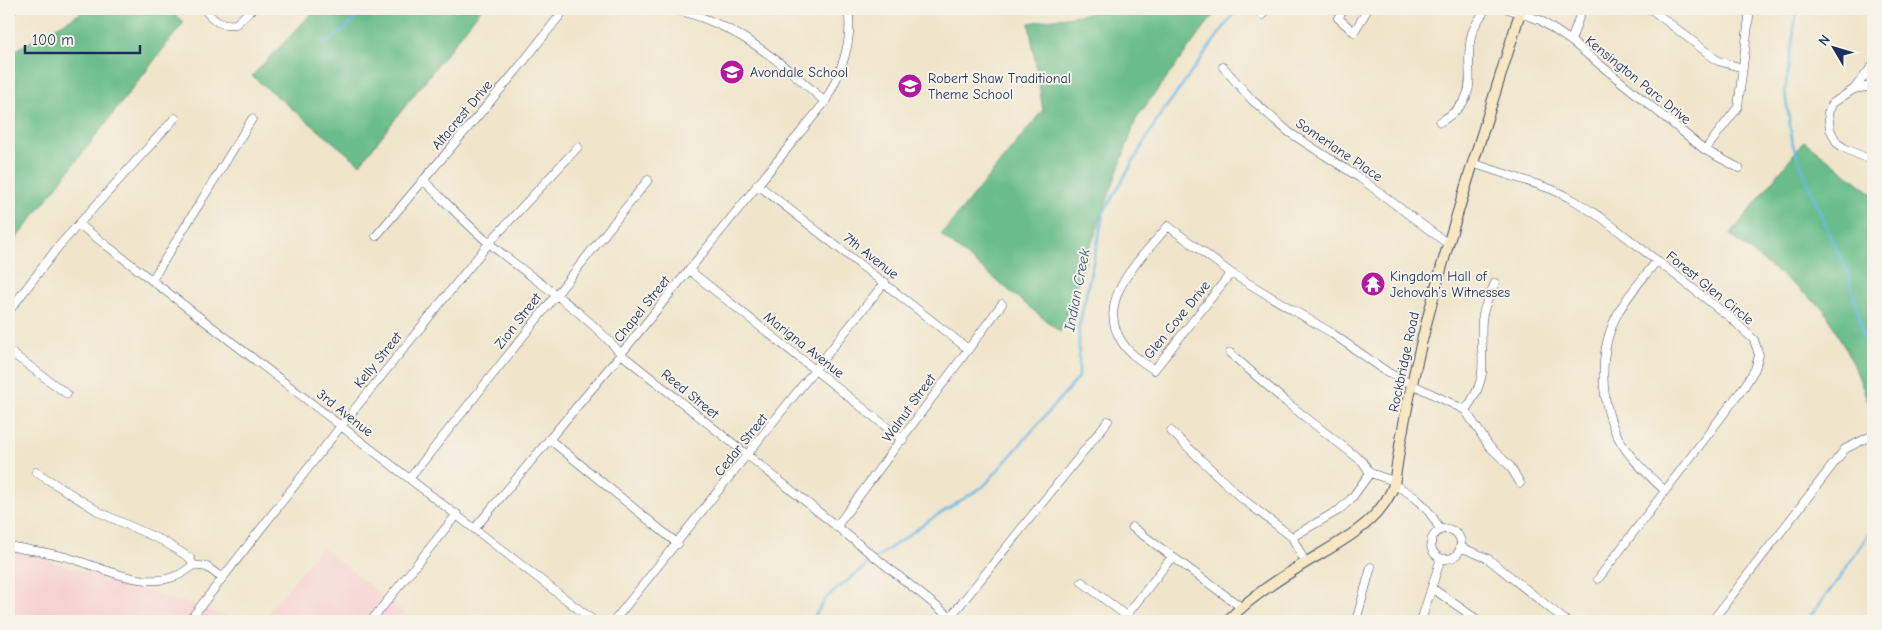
<svg xmlns="http://www.w3.org/2000/svg" width="1882" height="630" viewBox="0 0 1882 630" font-family="'Comic Neue',sans-serif">
  <style>
    .built { fill: #f7cfd0 }
    .forest { fill: #6abd8a; stroke: #427674 }
    .lines { fill: none; stroke-linecap: round; stroke-linejoin: round }
    .stream { stroke: #6ab9e5; stroke-width: 2.5 }
    .street-casing { stroke: #3b4a6e; stroke-width: 9 }
    .secondary-casing { stroke: #3b4a6e; stroke-width: 12 }
    .street { stroke: #fff; stroke-width: 8 }
    .secondary { stroke: #f7e8c3; stroke-width: 10 }
    .labels { text-anchor: middle; dominant-baseline: central; stroke-width: 4; stroke-linejoin: round; paint-order: stroke }
    .poi-label { font-size: 14px; fill: #1b2f5e; stroke: #f7f3e8; text-anchor: start }
    .street-label { font-size: 14px; fill: #1b2f5e; stroke: #f7f3e8 }
    .water-label { font-size: 15px; font-style: italic; fill: #335886; stroke: #f7f3e8 }
  </style>
  <rect width="100%" height="100%" fill="#f7f3e8"/>
  <filter id="ink" filterUnits="userSpaceOnUse"><feTurbulence type="fractalNoise" baseFrequency=".02" numOctaves="2"/><feDisplacementMap in="SourceGraphic" scale="10" xChannelSelector="R" yChannelSelector="G"/><feConvolveMatrix kernelMatrix="1 2 1 2 8 2 1 2 1" color-interpolation-filters="sRGB"/></filter>
  <filter id="wash" filterUnits="userSpaceOnUse"><feTurbulence type="fractalNoise" baseFrequency=".0096" numOctaves="4" result="noise"/><feDisplacementMap in="SourceGraphic" scale="20" xChannelSelector="R" yChannelSelector="G"/><feGaussianBlur stdDeviation="1.12" result="paint"/><feColorMatrix in="noise" values="0 0 0 0 0 0 0 0 0 0 0 0 0 0 0 0 0 1.4 0 .05"/><feComposite in="paint" operator="in"/></filter>
  <g filter="url(#wash)">
    <rect width="100%" height="100%" fill="#f0e5cb"/>
    <path class="built" d="M321,546L414,621H262Z
      M9,549L245,621H9Z"/>
    <path class="forest" d="M88,9H167L184,22L9,248V54Z
      M316,9H481L360,164L252,76Z
      M1115,9H1218L1137,117L1060,332L941,235L1043,110L1029,23Z
      M1804,141L1873,194V399L1868,401L1853,363L1824,309L1730,235Z"/>
    <g class="lines">
      <path class="stream" d="M1797,9L1785,92L1793,145L1829,234L1848,273L1873,374
        M325,44L346,28L365,9
        M815,615L826,598L868,564L928,521L984,486L1079,377V327L1104,212L1159,117L1237,9
        M1806,621L1838,580L1873,528"/>
    </g>
  </g>
  <g filter="url(#ink)">
    <g class="lines">
      <defs>
        <path id="street" d="M204,9C216,22 217,25 236,24L252,9
          M673,9C733,22 781,61 825,102
          M1344,9L1338,18L1354,32L1368,9
          M1508,9L1540,20L1571,41L1705,150L1739,168
          M1651,9L1718,61L1743,68
          M9,15L13,9
          M1262,15L1266,9
          M1571,41L1582,9
          M1873,65L1854,89L1833,103L1828,113L1830,129L1837,143L1844,148L1873,161
          M1223,67L1252,100L1290,133L1360,178L1448,244
          M1854,89L1873,86
          M1440,122C1487,94 1461,73 1472,33C1475,24 1481,16 1486,9
          M1705,150L1738,107L1750,9
          M1472,163L1551,189L1572,199L1602,218L1732,319L1754,340L1759,355L1755,369L1744,387L1598,579
          M423,180C445,201 466,224 490,244C533,280 585,311 621,354L950,617
          M757,184L968,349
          M80,225L594,621
          M1168,226L1231,273L1154,370C1143,362 1129,354 1122,342C1093,299 1143,257 1168,226Z
          M376,236L516,71L565,9
          M1657,260C1645,277 1628,294 1618,313C1598,350 1599,402 1619,439C1630,459 1649,475 1665,491
          M689,270L903,440
          M1231,273L1330,332L1389,373L1465,410L1489,446L1510,466L1520,483
          M152,280L252,119
          M9,311L58,247L175,118
          M9,351L67,394
          M1230,353L1286,402L1363,462L1370,473L1394,481
          M1465,410C1492,375 1479,359 1482,320C1483,307 1490,295 1495,283
          M1171,431L1240,497L1292,537L1305,562
          M549,439L678,544
          M36,472L101,513L163,541L190,558L193,565
          M410,478L648,180
          M1394,485C1416,495 1429,508 1440,530
          M836,527L1002,304
          M1132,527L1241,607
          M475,528L621,354L825,102C840,74 854,42 848,9
          M1431 544a15 15 0 1 1 30 0a15 15 0 1 1-30 0Z
          M1292,537L1339,510L1351,499L1370,473
          M9,546C27,550 47,552 66,557C104,567 157,599 193,565L207,567L222,578
          M1460,547L1487,558L1566,621
          M1082,582L1133,621
          M1432,588L1479,621
          M1126,616L1172,557
          M948,620L1108,421
          M189,621L341,426L489,243L578,147
          M371,621L457,514
          M614,621L885,282
          M1356,621L1371,567
          M1421,621L1441,558
          M1712,621L1845,449L1873,435"/>
        <path id="secondary" d="M1227,621C1247,601 1272,583 1297,568C1333,545 1378,527 1394,485C1416,321 1474,166 1521,9"/>
      </defs>
      <use href="#street" class="street-casing"/>
      <use href="#secondary" class="secondary-casing"/>
      <use href="#street" class="street"/>
      <use href="#secondary" class="secondary"/>
    </g>
  </g>
  <defs>
    <symbol id="school-disc" viewBox="-11 -11 22 22"><circle r="9.5" fill="#b5179e" stroke="#f7f3e8"/><path d="M0-5L7-2L0 1L-7-2ZM-4 1L0 2.5L4 1V4Q0 6-4 4Z" fill="#fff"/></symbol>
    <symbol id="temple-disc" viewBox="-11 -11 22 22"><circle r="9.5" fill="#b5179e" stroke="#f7f3e8"/><path d="M0-6L5-2H3V0L6.5 2.5H4V6H1.5V3h-3V6H-4V2.5H-6.5L-3 0V-2H-5Z" fill="#fff"/></symbol>
  </defs>
  <g fill-rule="evenodd">
    <use href="#school-disc" x="718" y="58" width="28" height="28"/>
    <use href="#school-disc" x="896" y="72" width="28" height="28"/>
    <use href="#temple-disc" x="1359" y="270" width="28" height="28"/>
  </g>
  <g class="labels">
    <g class="poi-label">
      <text x="750" y="72">Avondale School</text>
      <text x="928" y="78">Robert Shaw Traditional<tspan x="928" dy="16">Theme School</tspan></text>
      <text x="1390" y="276">Kingdom Hall of<tspan x="1390" dy="16">Jehovah’s Witnesses</tspan></text>
    </g>
    <g class="street-label">
      <text transform="translate(1638 80) rotate(39)">Kensington Parc Drive</text>
      <text transform="translate(462 115) rotate(-50)">Altacrest Drive</text>
      <text transform="translate(1339 150) rotate(34)">Somerlane Place</text>
      <text transform="translate(871 256) rotate(38)">7th Avenue</text>
      <text transform="translate(1710 288) rotate(39)">Forest Glen Circle</text>
      <text transform="translate(642 309) rotate(-51)">Chapel Street</text>
      <text transform="translate(1177 320) rotate(-51)">Glen Cove Drive</text>
      <text transform="translate(518 321) rotate(-52)">Zion Street</text>
      <text transform="translate(804 345) rotate(38)">Marigna Avenue</text>
      <text transform="translate(378 360) rotate(-51)">Kelly Street</text>
      <text transform="translate(1404 362) rotate(-78)">Rockbridge Road</text>
      <text transform="translate(690 394) rotate(39)">Reed Street</text>
      <text transform="translate(909 408) rotate(-54)">Walnut Street</text>
      <text transform="translate(345 413) rotate(38)">3rd Avenue</text>
      <text transform="translate(741 445) rotate(-51)">Cedar Street</text>
    </g>
    <g class="water-label">
      <text transform="translate(1077 290) rotate(-79)">Indian Creek</text>
    </g>
  </g>
  <rect width="1882" height="630" fill="none" stroke="#f7f3e8" stroke-width="30"/>
  <g transform="translate(1834 48) rotate(308)" stroke="#f7f3e8" stroke-width="4" paint-order="stroke">
  <path d="M0-4L9 19L0 12L-9 19Z" fill="#1b2f5e"/>
  <text y="-8" font-size="14" font-weight="bold" text-anchor="middle" fill="#1b2f5e">N</text>
  </g>
  <path d="M25 45v8h115v-8" fill="none" stroke="#1b2f5e" stroke-width="2.5"/>
  <text x="32" y="45" font-size="15" fill="#1b2f5e" stroke="#f7f3e8" stroke-width="4" paint-order="stroke">100 m</text>
</svg>
